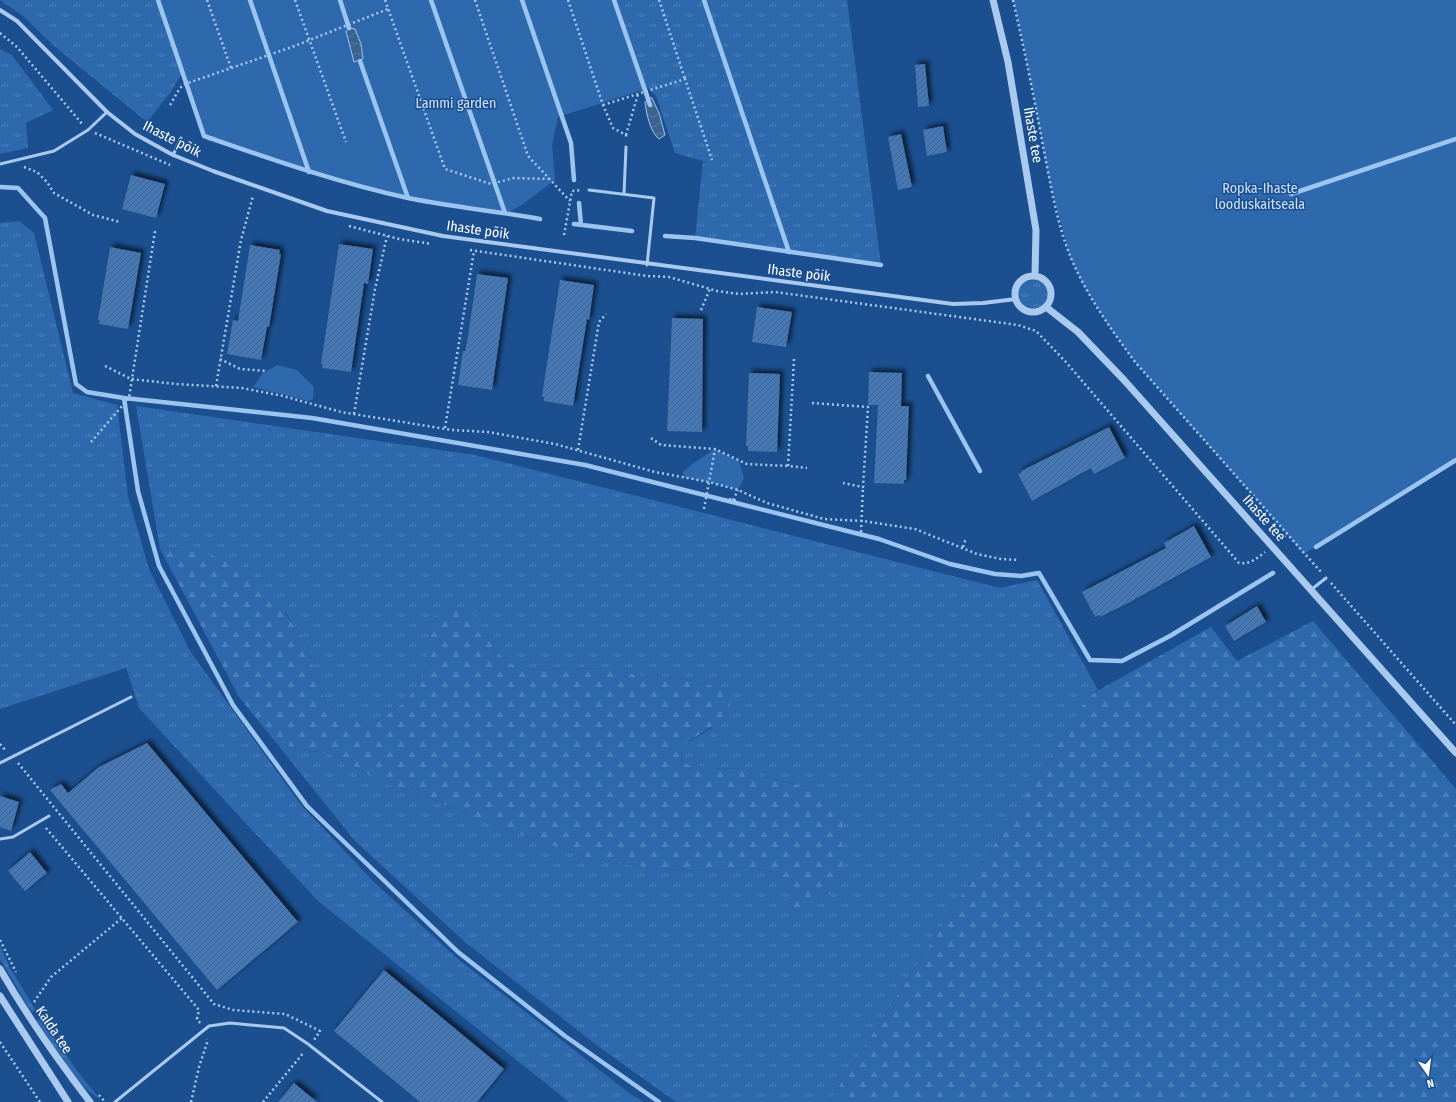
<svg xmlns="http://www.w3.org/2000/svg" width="1456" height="1102" viewBox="0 0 1456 1102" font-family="'Fira Sans Condensed',sans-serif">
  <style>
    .grass { fill: url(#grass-tufts) }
    .forest { fill: url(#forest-firs) }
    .green { fill: #2e69ad }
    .water { fill: url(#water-waves); stroke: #9cc4f0 }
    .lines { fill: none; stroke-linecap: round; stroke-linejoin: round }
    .stream { stroke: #9cc4f0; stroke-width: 4.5 }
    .building { fill: url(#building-hatch); filter: url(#shadow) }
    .path { stroke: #a9c9ee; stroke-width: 2.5; stroke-dasharray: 2 3; stroke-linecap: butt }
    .service { stroke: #a9c9ee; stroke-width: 3 }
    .minor { stroke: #a9c9ee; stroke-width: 4 }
    .tertiary { stroke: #a9c9ee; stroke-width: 7 }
    .labels { text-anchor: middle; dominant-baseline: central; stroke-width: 3; stroke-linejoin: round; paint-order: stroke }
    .park-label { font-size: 14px; fill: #cfe3fa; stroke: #1b4f8f }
    .street-label { font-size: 14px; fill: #fff; stroke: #1b4f8f }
  </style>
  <defs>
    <pattern id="grass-tufts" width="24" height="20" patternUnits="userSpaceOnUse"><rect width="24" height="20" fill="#2e69ad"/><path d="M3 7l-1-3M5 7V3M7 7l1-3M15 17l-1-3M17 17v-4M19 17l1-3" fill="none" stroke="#4d80b9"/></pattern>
    <pattern id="forest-firs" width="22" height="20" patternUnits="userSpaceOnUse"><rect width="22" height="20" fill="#2e69ad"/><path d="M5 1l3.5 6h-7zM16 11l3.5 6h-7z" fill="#4d80b9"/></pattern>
    <pattern id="water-waves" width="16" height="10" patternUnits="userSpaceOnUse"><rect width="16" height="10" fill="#3c6290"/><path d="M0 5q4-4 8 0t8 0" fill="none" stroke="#597aa1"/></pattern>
    <pattern id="building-hatch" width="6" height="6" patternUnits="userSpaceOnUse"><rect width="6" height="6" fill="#4478b7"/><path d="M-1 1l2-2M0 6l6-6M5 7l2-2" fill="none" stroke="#486282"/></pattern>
    <filter id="shadow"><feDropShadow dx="3.5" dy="-3.5" stdDeviation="2" flood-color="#0009"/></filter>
  </defs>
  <rect width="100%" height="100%" fill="#1b4f8f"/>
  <path class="grass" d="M0,0H158L182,73L171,92L147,122L53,45L23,16Z
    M612,0H847L881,265L695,238L703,161L675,153L656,96L648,88L643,90Z
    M0,49L12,55L53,110L26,123L28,148L0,154Z
    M19,221L34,233L73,393L117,405L128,496L149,569L190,651L301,805L374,882L458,959L629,1093L644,1102H569L318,901L139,708L126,668L0,709V223Z
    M1019 294a14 14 0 1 1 28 0a14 14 0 1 1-28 0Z
    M136,406L475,455L1000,588L1037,580L1098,690L1090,695L829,1102H676L599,1047L466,943L355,841L277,744L334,755L379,781L434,800L513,832L592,859L658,869L719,871L748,866L781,874L812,788L764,777L743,768L714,769L687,764L681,760L684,745L712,728L710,685L679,678L642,676L608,668L535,670L512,664L496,652L488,635L427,659L423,679L404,703L370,725L346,719L325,702L304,640L286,613L187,548L160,549Z
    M0,946L10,968L35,1009L32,1013L0,959Z
    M41,1018L77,1071L100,1099C72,1083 55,1047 37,1021Z"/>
  <path class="forest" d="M187,548L246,566L264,583L304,640L325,702L346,719L370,725L404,703L423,679L427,659L428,634L438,611L453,608L471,611L488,635L496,652L512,664L535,670L608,668L642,676L679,678L710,685L724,691L731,702C723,725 702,731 684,745L681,760L687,764L714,769L743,768L764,777L812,788L842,821V864L830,894L795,910L781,874L748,866L719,871L658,869L592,859L513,832L434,800L379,781L334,755L277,744L239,697L160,549Z
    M1313,621L1456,789V1102H829L1090,695L1211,627L1237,661Z"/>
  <path class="green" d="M158,0H612L643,90L558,117L552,145L555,180C543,188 517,212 504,213C489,213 473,209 459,207C371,195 287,164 204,136Z
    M1013,0H1456V460L1304,554L1135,362L1108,325L1082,283L1070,257L1049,179L1024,47Z
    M277,365L297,370L314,387L313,399L309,401L253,387L263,373Z
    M715,449L739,461L744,478L738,490L709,482L684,478L683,472L692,464Z"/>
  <path class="water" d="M349,28L355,29L361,44L363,59L354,62L346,31Z
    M649,98H652L659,113L665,135L659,139C650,132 646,112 645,102Z"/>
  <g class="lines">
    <path class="stream" d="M158,0L204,136C271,159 339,183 408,198C452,207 496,211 540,219
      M250,0L309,172
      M340,0L349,28
      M431,0L505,213
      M522,0L571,143L574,180
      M614,0L645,90
      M704,0L789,252
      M360,61L408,198
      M646,93L650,105
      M0,187L18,188L45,218L76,384L87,392L124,398L138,491L159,566L233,705L307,806L458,952L565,1036L659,1102
      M1291,194L1456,139
      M579,203L581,225
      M574,224L632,231
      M665,236L695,238L881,265
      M928,376L980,471
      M124,398L312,418L585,465L879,539L950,564L995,574L1021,576L1039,573L1090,660L1122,661L1170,636L1273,573
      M1316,547L1456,460"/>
  </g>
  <path class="building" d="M925,64L929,106L918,107L915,65Z
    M943,126L947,152L927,156L923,130Z
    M901,134L912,187L898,190L888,137Z
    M131,175L165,184L156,218L122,209Z
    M339,244L373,249L368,284L364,283L351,372L322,368L323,364H321Z
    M250,245L280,250L279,254H281L269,327H267L261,360L227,354L233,320L238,321Z
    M110,247L141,253L128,329L99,324L100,320H98Z
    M477,274L508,278L492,390L458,385L463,351H465L468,337Z
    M560,280L594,285L589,320L587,319L573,406L544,401V397L542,396Z
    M757,307L792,312L786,347L752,342Z
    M672,318L703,319L702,432L667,431Z
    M869,372L902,373L901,406H909L906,480H904V484L874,483L878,405H868Z
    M749,373L780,374L777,452L748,451V446H746Z
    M1109,427L1125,458L1094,474L1091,468L1032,501L1018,474L1022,472L1021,471Z
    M1194,526L1211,557L1130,602L1100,617L1099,615L1095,617L1082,592L1166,548L1164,543Z
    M1257,606L1266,622L1234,641L1225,626Z
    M147,743L298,922L217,990L50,790L61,784L68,793L99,767Z
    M0,796L19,802L11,831L0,827Z
    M30,852L47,873L25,891L8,871Z
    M384,970L504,1069L477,1102H420L334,1031Z
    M294,1083L317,1102H278Z"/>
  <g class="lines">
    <path class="path" d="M207,0L231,68
      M295,0L346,142
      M385,0L445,169L491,184L514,178L549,179
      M475,0L528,156L570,201
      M568,0L603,105L613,128L626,135V139
      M659,0L685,79
      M1013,0C1024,48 1034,97 1043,146C1050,181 1057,225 1071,258C1087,296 1111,329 1135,362L1321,572
      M0,33L17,47L83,125
      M170,105L180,88L185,84L292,47L388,9
      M603,105L685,79L712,160
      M95,133L170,165
      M626,135L638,94
      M24,167L37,172L47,182L54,193L93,215L120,222
      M349,226L399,239L432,244
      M564,235L572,191L582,190
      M470,250L647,276L669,277L717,291L739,294L775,292L1018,325L1036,331L1065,361L1239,563C1250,565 1257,558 1265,552
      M701,310L710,289
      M220,359L240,369L267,371
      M794,359L788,466L807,468
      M105,366L131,379L176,384L242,388L283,396L341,412L452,430L488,432L555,444L655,472L709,482L738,490L767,503L824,519L863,521L915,529L977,554L1001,559L1019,560
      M216,386L241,240L253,196
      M812,403L868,407L863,487L843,483
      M354,414L375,289L387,236
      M445,428L474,251
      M651,438L661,445L715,449L747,464L788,466
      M91,442L129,398L155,231
      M578,450L599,322L606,314
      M729,499L737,501
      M733,500L738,490
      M704,509L715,449
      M861,532L863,487
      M1280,540L1287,534
      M963,547L966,538
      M1331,583L1456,725
      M0,744L6,751
      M18,763L214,1004L233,1010L285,1014L320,1031L314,1040
      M46,828L199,1010L197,1019L201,1024
      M0,940L16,972
      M34,1002L51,977L122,918
      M0,1042L40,1102
      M99,1095L105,1102
      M191,1102L199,1067L207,1043V1039
      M263,1102L304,1052"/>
    <path class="service" d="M173,155L181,138
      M0,164L54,151L88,130L107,112
      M589,190L654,198L647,265
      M624,194L626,147
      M1312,589L1326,578
      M0,763L131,697
      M0,839L13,837L49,816
      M115,1102L209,1026L230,1023L284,1028L308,1044L382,1102"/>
    <path class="minor" d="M0,10L17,21L107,112L135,134L173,155L213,171L327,211L443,236L953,304L983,303L1016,299"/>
    <path class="tertiary" d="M993,0L1008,62L1036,230L1035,275
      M1015 294a18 18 0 1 1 36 0a18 18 0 1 1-36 0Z
      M1046,307L1078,332L1124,380L1456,753
      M0,969C27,1016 57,1059 90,1102
      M0,996L68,1102"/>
  </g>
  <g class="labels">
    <g class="park-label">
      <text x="456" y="103">Lammi garden</text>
      <text x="1260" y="188">Ropka-Ihaste<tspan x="1260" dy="16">looduskaitseala</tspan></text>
    </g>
    <g class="street-label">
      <text transform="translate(1033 135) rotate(80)">Ihaste tee</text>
      <text transform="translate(172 139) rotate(27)">Ihaste põik</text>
      <text transform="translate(478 230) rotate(8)">Ihaste põik</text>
      <text transform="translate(799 273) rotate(7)">Ihaste põik</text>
      <text transform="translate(1264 518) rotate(48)">Ihaste tee</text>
      <text transform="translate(54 1030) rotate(56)">Kalda tee</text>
    </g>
  </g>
  <g transform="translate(1428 1074) rotate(166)" stroke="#1b4f8f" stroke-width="3" paint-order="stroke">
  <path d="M0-3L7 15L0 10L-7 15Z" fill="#ffffff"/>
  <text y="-6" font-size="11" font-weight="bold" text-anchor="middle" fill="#ffffff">N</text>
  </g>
</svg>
